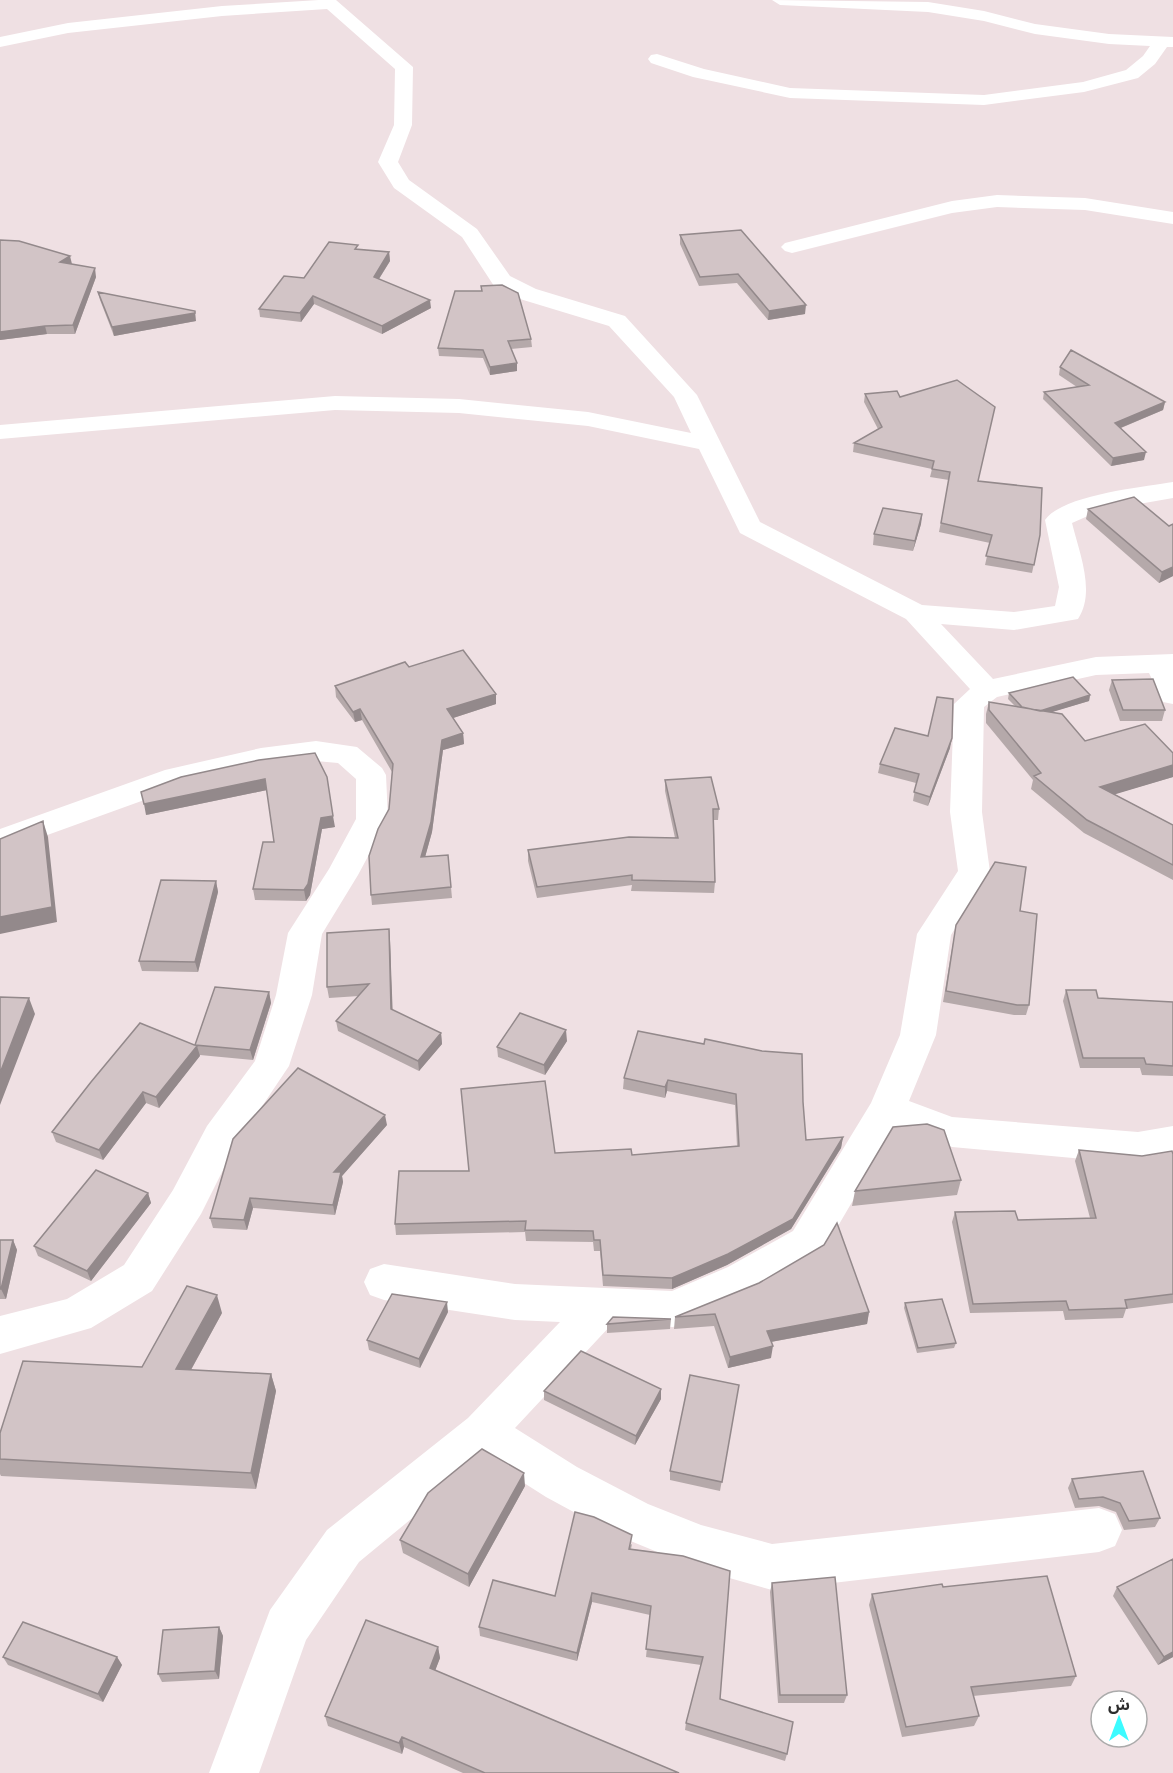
<svg xmlns="http://www.w3.org/2000/svg" width="1173" height="1773" viewBox="0 0 1173 1773" font-family="Lato,'Noto Sans Arabic',sans-serif">
  <style>
    .lines { fill: none; stroke-linecap: round; stroke-linejoin: round }
    .minor { fill: #fff; fill-rule: evenodd }
    .wall { fill: #b5a9aa }
    .shaded-wall { fill: #93898b }
    .building { fill: #d2c4c6; stroke: #93898b; stroke-width: 1.5 }
  </style>
  <rect width="100%" height="100%" fill="#efe0e3"/>
  <g class="lines">
    <path class="minor" d="M319,0H336L413,67L412,125L398,162L409,180L477,229L510,276L536,289L625,316L697,395L760,522L922,605L1014,612L1055,606L1059,587L1045,520C1062,495 1143,487 1173,482V498L1099,511L1072,523C1079,552 1096,592 1078,619L1014,630L941,624L993,679L1096,657L1173,654V704L1163,702L1149,673L1096,675L997,697L984,707L982,812L990,872L951,935L936,1035L909,1101L952,1117L1138,1132L1173,1126V1158L1138,1164L952,1147L896,1127L821,1255L756,1293L673,1327L612,1324L515,1428L577,1467L648,1504L701,1525L772,1544L1099,1508L1115,1514L1122,1530L1115,1546L1099,1552L772,1590L701,1570L616,1535L546,1497L485,1458L359,1562L306,1640L259,1773H209L270,1610L327,1530L468,1418L560,1322L515,1320L384,1300L370,1295L364,1282L370,1269L384,1264L515,1284L672,1291L728,1267L793,1231L871,1103L900,1035L917,934L958,871L950,812L954,704L970,689L906,619L740,533L699,449L588,426L459,413L335,410L0,439V425L335,396L459,399L588,412L691,433L674,397L609,326L520,299L494,286L462,237L394,188L378,162L394,125L395,69L327,9L222,16L68,33L0,47V37L68,23L222,6Z
      M772,0L928,2L984,11L1035,24L1109,34L1173,37V47H1167L1155,64L1138,78L1084,92L984,105L790,98L693,77L651,63L648,59L651,55L657,54L704,69L790,88L984,95L1083,82L1126,70L1143,56L1150,46L1109,44L1035,34L984,21L928,12L780,5Z
      M997,195L1085,198L1173,212V224L1085,210L997,207L952,213L792,253L785,251L781,247L785,243L952,201Z
      M316,741L357,747L382,768L386,775L388,819L358,875L322,934L312,995L289,1066L234,1148L201,1214L152,1291L91,1328L0,1354V1316L67,1299L124,1265L173,1190L207,1126L255,1061L276,995L288,933L329,869L356,819V779L338,763L316,761L261,768L183,786L28,842L11,852L0,855V829L165,770L261,748Z"/>
  </g>
  <path class="wall" d="M680,235L805,314L768,320L737,283L699,286L680,244Z
    M0,240L72,264L96,277L75,334H47L0,340Z
    M359,250L389,252L390,261L379,279L431,308L382,334L314,304L301,322L260,317L259,309L304,278Z
    M98,292L196,321L114,336L100,300Z
    M531,339L532,347L511,349L517,371L490,375L483,358L439,356L438,348Z
    M1060,367L1165,402L1163,410L1121,428L1144,460L1111,466L1043,399L1044,392L1077,387L1059,375Z
    M865,394L900,397L979,481L1040,535L1032,573L985,565L990,543L939,532L949,480L930,477L932,469L853,452L854,443L878,429L864,402Z
    M1088,509L1173,576L1159,583L1086,519Z
    M922,514L921,524L913,551L873,545L874,534Z
    M409,667L496,704L453,718L463,733L464,744L443,750L432,832L425,857L448,855L452,898L372,905L371,895L389,809L392,772L362,720L355,722L336,697L335,686Z
    M1112,680L1165,710L1162,721H1120L1109,690Z
    M1009,693L1090,695L1089,701L1051,712L1085,741L1173,753V777L1114,794L1173,825V880L1084,833L1031,789L1033,780L986,723V714L989,702L1015,706L1008,699Z
    M950,748L928,806L913,801L916,783L878,773L880,764Z
    M259,760L335,827L322,829L310,895L306,901L255,900L253,889L274,842L267,790L146,815Z
    M665,780L719,809L718,820H714L715,882L714,893L631,891L632,885L537,898L528,861V850L675,838L665,791Z
    M216,881L218,892L198,972L142,971L139,961Z
    M1020,911L1029,1005L1026,1015H1014L943,1002L956,925Z
    M389,929L390,940L392,1010L441,1033L442,1044L419,1071L338,1031L336,1021L359,996L329,998L327,987Z
    M1066,990L1098,998L1173,1002V1076L1142,1075L1140,1068H1080L1063,1001Z
    M269,992L271,1003L253,1060L200,1055L159,1108L146,1103L103,1160L56,1142L52,1132L195,1045Z
    M638,1031L803,1102L806,1140L843,1137L841,1148L791,1229L727,1265L672,1289L603,1286L600,1251H594L593,1242L526,1241L525,1232L396,1235L395,1224L469,1171L555,1153L632,1155L737,1146L735,1105L667,1091L665,1098L623,1089L624,1078Z
    M567,1041L545,1075L498,1057L497,1047Z
    M387,1125L342,1176L343,1182L335,1215L253,1208L247,1230L213,1228L210,1218Z
    M1079,1150L1142,1156L1173,1154V1303L1126,1309L1123,1318L1065,1320L1063,1311L970,1313L952,1222L955,1212L1018,1220L1090,1218L1075,1161Z
    M961,1180L957,1195L852,1206L855,1191Z
    M148,1193L151,1203L91,1281L38,1256L34,1246Z
    M0,1240H13L17,1250L6,1299H0Z
    M759,1283L869,1312L867,1324L771,1342V1358L728,1368L714,1326L674,1329L675,1317Z
    M905,1303L956,1343L954,1348L917,1353L904,1308Z
    M448,1312L420,1368L369,1350L367,1340Z
    M222,1313L191,1370L271,1374L276,1391L256,1489L1,1476L0,1474V1433L142,1367Z
    M671,1319L670,1329L607,1333V1323Z
    M739,1385L720,1491L670,1480V1471Z
    M661,1389V1399L635,1445L544,1400V1391Z
    M1072,1479L1160,1518L1155,1527L1124,1530L1116,1512L1099,1506L1075,1508L1068,1488Z
    M525,1486L469,1587L403,1553L400,1540Z
    M632,1544L631,1549L683,1556L720,1699L787,1754L785,1761L685,1730L686,1723L701,1665L646,1657L650,1615L592,1602L577,1661L480,1636L479,1627L555,1596Z
    M1173,1559V1657L1158,1665L1113,1596L1117,1587Z
    M772,1583L847,1695L844,1703H778L770,1592Z
    M943,1587L1076,1676L1071,1686L973,1696L979,1716L974,1726L902,1737L869,1605L872,1594Z
    M219,1627L223,1636L219,1679L162,1682L158,1674Z
    M438,1647L440,1658L435,1670L679,1773H463L404,1747L402,1754L328,1726L325,1716Z
    M3,1657H117L122,1665L103,1702L8,1665Z"/>
  <path class="shaded-wall" d="M389,252L390,261L375,285L374,277Z
    M70,256L72,264L60,262Z
    M95,268L96,277L75,334L73,325Z
    M313,296L314,304L301,322L300,313Z
    M430,300L431,308L382,334V326Z
    M806,305L805,314L768,320L769,311Z
    M195,311L196,321L114,336L112,327Z
    M45,326L47,334L0,340V332Z
    M517,363V371L490,375V367Z
    M1165,402L1163,410L1113,431L1115,423Z
    M1146,452L1144,460L1111,466L1113,458Z
    M922,514L921,524L913,551L915,541Z
    M1173,567V576L1159,583L1162,572Z
    M496,694V704L447,720V709Z
    M1090,695L1089,701L1026,720L1028,715Z
    M360,709L362,720L355,722L353,712Z
    M463,733L464,744L443,750L432,832L422,868L421,857L442,740Z
    M952,738L950,748L928,806L930,797Z
    M1173,765V777L1096,800L1100,787Z
    M265,779L267,790L146,815L144,804Z
    M333,816L335,827L322,829L310,895L306,901L304,890L321,818Z
    M43,821L48,837L57,922L0,934V917Z
    M216,881L218,892L198,972L195,962Z
    M389,929L390,940L393,1020L391,1009Z
    M269,992L271,1003L253,1060L250,1050Z
    M29,998L35,1014L0,1105V1073Z
    M566,1030L567,1041L545,1075L544,1065Z
    M441,1033L442,1044L419,1071L418,1061Z
    M197,1046L200,1056L159,1108L156,1097Z
    M668,1080L667,1091L665,1098V1087Z
    M143,1092L146,1103L103,1160L99,1150Z
    M385,1115L387,1125L342,1176L343,1182L335,1215L333,1205L334,1172Z
    M843,1137L841,1148L791,1229L727,1265L672,1289V1278Z
    M148,1193L151,1203L91,1281L87,1271Z
    M250,1198L253,1208L247,1230L244,1220Z
    M13,1240L17,1250L6,1299L1,1289Z
    M217,1295L222,1313L182,1386L176,1369Z
    M447,1302L448,1312L420,1368L419,1359Z
    M869,1312L867,1324L765,1343L767,1331Z
    M773,1346L771,1358L728,1368L730,1357Z
    M271,1374L276,1391L256,1489L251,1473Z
    M661,1389V1399L635,1445L636,1436Z
    M524,1473L525,1486L469,1587L468,1574Z
    M592,1593V1602L577,1661V1653Z
    M219,1627L223,1636L219,1679L215,1671Z
    M438,1647L440,1658L432,1679L430,1668Z
    M1173,1652V1657L1158,1665L1164,1657Z
    M117,1657L122,1665L103,1702L98,1694Z
    M402,1737L404,1747L402,1754L399,1743Z"/>
  <path class="building" d="M741,230L806,305L769,311L738,274L700,277L680,235Z
    M0,240L19,241L70,256L60,262L95,268L73,325L45,326L0,332Z
    M329,242L358,245L355,249L389,252L374,277L430,300L382,326L313,296L300,313L259,309L284,276L304,278Z
    M502,285L518,293L531,339L508,341L517,363L490,367L483,350L438,348L455,291H482L481,286Z
    M98,292L195,311V313L112,327Z
    M1071,350L1165,402L1115,423L1146,452L1113,458L1044,392L1089,385L1060,367Z
    M957,380L995,407L978,481L1042,488L1040,535L1034,565L986,556L992,535L941,523L950,472L932,469L934,461L854,443L882,427L865,394L897,391L900,397Z
    M1134,497L1169,526L1173,524V567L1162,572L1088,509Z
    M883,508L922,514L915,541L874,534Z
    M463,650L496,694L447,709L463,733L442,740L431,822L421,857L448,855L451,887L371,895L369,856L378,829L389,809L393,764L360,709L353,712L335,686L405,662L409,667Z
    M1073,677L1090,695L1040,711L1022,707L1009,693Z
    M1153,679L1165,710H1123L1112,680Z
    M937,697L953,699L952,738L930,797L914,792L919,774L880,764L895,728L928,736Z
    M989,702L1062,714L1085,741L1145,724L1173,753V765L1100,787L1173,825V865L1087,820L1034,776L1041,773L989,710Z
    M315,753L327,777L333,816L321,818L308,884L304,890L253,889L263,842H274L265,779L144,804L141,792L181,777L259,760Z
    M711,777L719,809H713L715,882L632,880V875L537,887L528,850L629,837L678,838L665,780Z
    M43,821L52,907L0,917V839Z
    M995,862L1026,867L1020,911L1037,914L1029,1005H1017L946,991L956,925Z
    M161,880L216,881L195,962L139,961Z
    M389,929L391,1009L441,1033L418,1061L336,1021L369,984L327,987V933Z
    M215,987L269,992L250,1050L195,1045Z
    M1066,990H1096L1098,998L1173,1002V1066L1146,1064L1144,1058H1083Z
    M0,997L29,998L0,1073Z
    M520,1013L566,1030L544,1065L497,1047Z
    M140,1023L197,1046L156,1097L143,1092L99,1150L52,1132L91,1082Z
    M638,1031L704,1044L705,1039L762,1051L802,1054L803,1102L806,1140L843,1137L793,1219L728,1254L672,1278L603,1275L600,1240H594L593,1231L525,1230L526,1221L395,1224L399,1171H469L461,1089L545,1081L555,1153L631,1149L632,1155L739,1146L736,1094L668,1080L665,1087L624,1078Z
    M298,1068L385,1115L334,1172H341L333,1205L250,1198L244,1220L210,1218L233,1139Z
    M927,1124L944,1130L961,1180L855,1191L893,1127Z
    M1079,1150L1142,1156L1172,1151L1173,1154V1294L1125,1300L1127,1308L1069,1310L1066,1301L973,1304L955,1212L1015,1211L1018,1220L1096,1218Z
    M96,1170L148,1193L87,1271L34,1246Z
    M837,1223L869,1312L767,1331L773,1346L730,1357L715,1314L675,1317L759,1283L824,1245Z
    M0,1240H13L1,1289H0Z
    M187,1286L217,1295L176,1369L271,1374L251,1473L0,1459V1433L23,1361L142,1367Z
    M392,1294L447,1302L419,1359L367,1340Z
    M942,1299L956,1343L918,1348L905,1303Z
    M613,1317L671,1319L607,1324Z
    M581,1351L661,1389L636,1436L544,1391Z
    M690,1375L739,1385L722,1482L670,1471Z
    M482,1449L524,1473L468,1574L400,1540L428,1493Z
    M1143,1471L1160,1518L1129,1521L1120,1503L1103,1497L1079,1499L1072,1479Z
    M575,1512L594,1517L632,1535L629,1549L683,1556L730,1571L720,1699L793,1722L787,1754L686,1723L703,1657L646,1649L651,1606L592,1593L577,1653L479,1627L493,1580L555,1596Z
    M1173,1559V1652L1164,1657L1117,1587Z
    M1047,1576L1076,1676L971,1687L979,1716L906,1727L872,1594L942,1584L943,1587Z
    M835,1577L847,1695H780L772,1583Z
    M366,1620L438,1647L430,1668L679,1773H485L402,1737L399,1743L325,1716Z
    M23,1622L117,1657L98,1694L3,1657Z
    M219,1627L215,1671L158,1674L163,1630Z"/>
  <g transform="translate(1119 1719)"><circle r="28" fill="#ffffff" stroke="#ababab" stroke-width="1.5"/>
  <path d="M0-4.5L10 22L0 15L-10 22Z" fill="#3cfbff"/>
  <text y="-9" font-size="16" font-weight="bold" text-anchor="middle" fill="#2d2d2d">ش</text>
  </g>
</svg>
